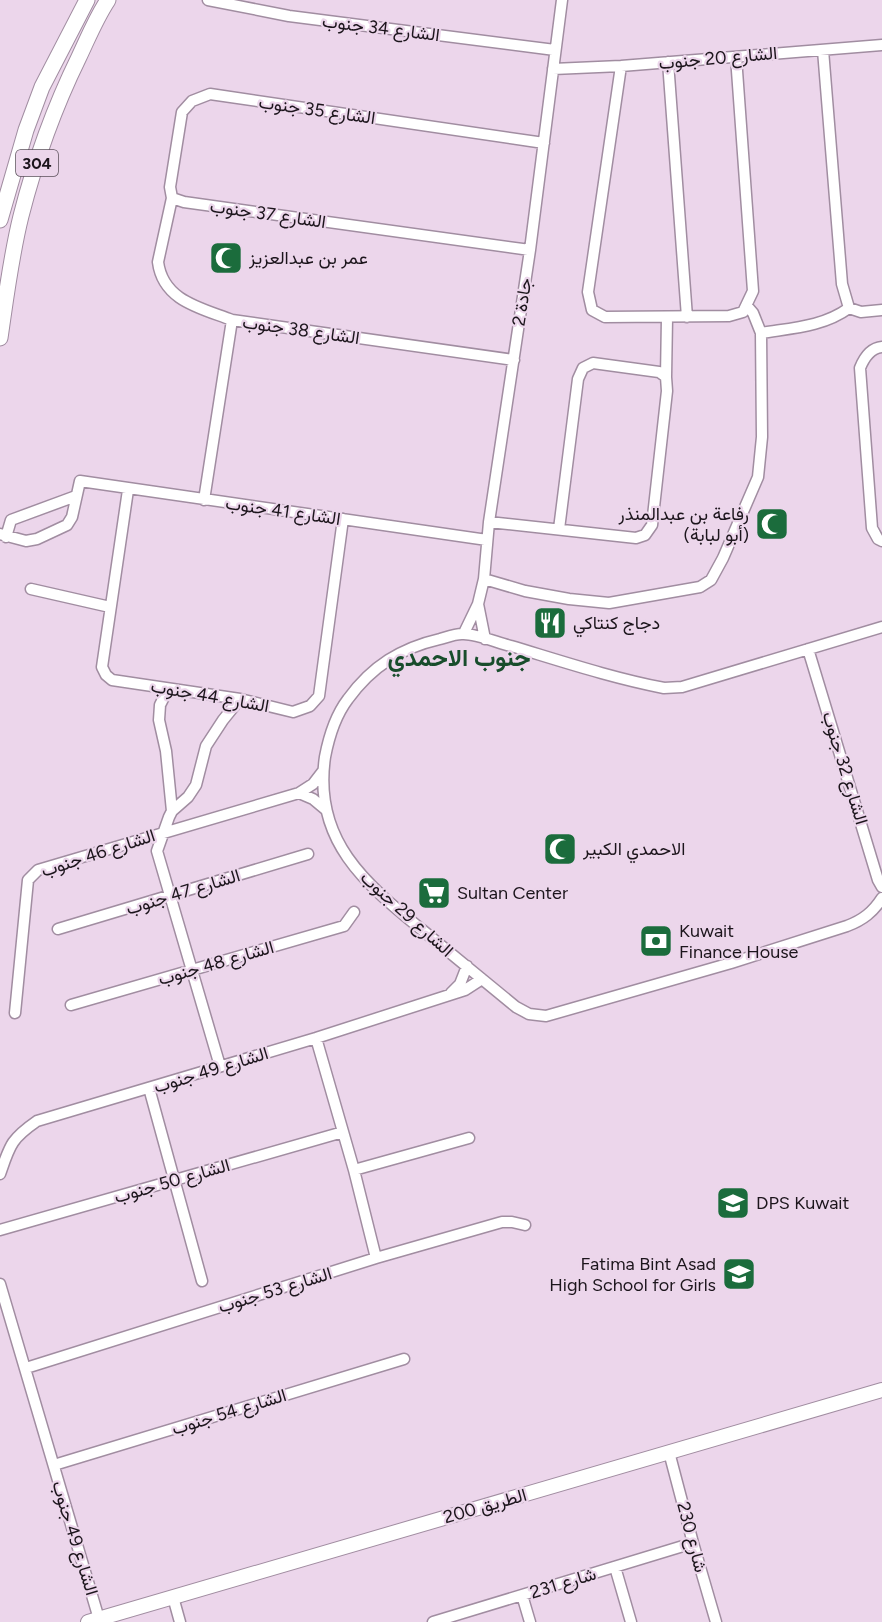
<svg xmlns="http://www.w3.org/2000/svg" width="882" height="1622" viewBox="0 0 882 1622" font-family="Figtree,Vazirmatn,sans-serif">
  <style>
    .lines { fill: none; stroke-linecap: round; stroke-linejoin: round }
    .street-casing { stroke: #a18da1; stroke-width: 13 }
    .secondary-casing { stroke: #a18da1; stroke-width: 16 }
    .primary-casing { stroke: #a18da1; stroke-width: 17 }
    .street { stroke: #fff; stroke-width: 10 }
    .secondary { stroke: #fff; stroke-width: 14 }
    .primary { stroke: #fff; stroke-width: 15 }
    .labels { text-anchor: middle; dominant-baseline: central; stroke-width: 4.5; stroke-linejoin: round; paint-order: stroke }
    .shield { fill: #ecd6eb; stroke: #5a4f5a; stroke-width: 1.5 }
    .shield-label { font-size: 16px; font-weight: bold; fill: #1c151c }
    .street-label { font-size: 18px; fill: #1c151c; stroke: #ecd6eb }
    .poi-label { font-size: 18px; fill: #1c151c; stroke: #ecd6eb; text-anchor: start }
    .district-label { font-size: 24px; font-weight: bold; fill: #184d2c; stroke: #ecd6eb }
  </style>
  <rect width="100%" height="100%" fill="#ecd6eb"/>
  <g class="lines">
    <defs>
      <path id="street" d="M208,0L289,16L555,50
        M823,50L842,284L849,308L861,312L882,310
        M668,62L687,317
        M621,66L588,292L592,310L605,317L729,316L743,312L753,291L736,57
        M553,69L621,66L882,45
        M172,198L184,202L530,250
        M232,320C201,308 163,301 158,262L172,198L170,187L182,112L192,101L210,94L544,143
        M761,333C791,328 823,327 849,308
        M882,347C871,348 864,358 860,368L872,528L878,539L882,541
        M666,377L667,318
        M128,490L102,667L106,675L112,680L240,699L293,712L310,706L319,696L343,519
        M204,500L232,320L514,360
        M489,522L636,538L645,535L652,525L667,391L666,377L659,372L593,363L583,368L578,379L559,529
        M0,534L26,541L37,539L67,525L72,517L80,481L487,540
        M6,537L11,520L76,496
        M484,579L525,591L569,599L609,603L700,587L711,580L723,558L758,477L762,437L761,333L753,313L747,306
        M31,589L110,607
        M478,604L485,639
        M882,627L682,687L664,688C612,678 561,661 511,646C498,643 475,633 462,634C455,634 447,637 440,639C401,648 372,666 348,699C335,716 329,736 325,757C312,845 371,888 432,938C460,961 488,984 516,1007L529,1014L546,1016L731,963L847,926C863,920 873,912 882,898
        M464,633L478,604L484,579L489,522L530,250L562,0
        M808,649L878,880L882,887
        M168,689L160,705L159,720L166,751L172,811
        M299,793L313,799L325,809
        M58,929L308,854
        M451,993L460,984L467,966
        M71,1005L344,926L354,912
        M15,1013L28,880L38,870L299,793L313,784L323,771
        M316,1038L354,1170L376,1258
        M220,1066L157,851L169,817L172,811L188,797L196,785L206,746L223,720L240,699
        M149,1088L202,1281
        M354,1170L469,1138
        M0,1174C10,1145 11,1139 37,1121L316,1038L465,990L482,979
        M0,1230L343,1132
        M0,1284L99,1619
        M26,1368L376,1258L502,1222H512L525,1225
        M669,1452L693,1543L716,1622
        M54,1465L404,1359
        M615,1567L631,1622
        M522,1595L530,1622
        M173,1597L180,1622
        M433,1622L693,1543"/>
      <path id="secondary" d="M88,1622L882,1390"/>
      <path id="primary" d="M0,220L26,130L42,87L87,0
        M0,338C6,297 11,256 21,216C35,161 54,108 79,57C88,38 96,18 108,0"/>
    </defs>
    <use href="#street" class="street-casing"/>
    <use href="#secondary" class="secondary-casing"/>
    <use href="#primary" class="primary-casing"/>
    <use href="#street" class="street"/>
    <use href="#secondary" class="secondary"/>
    <use href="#primary" class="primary"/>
  </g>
  <defs>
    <symbol id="mosque-square" viewBox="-11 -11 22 22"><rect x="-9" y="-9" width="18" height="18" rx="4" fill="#1b6c3c" stroke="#ecd6eb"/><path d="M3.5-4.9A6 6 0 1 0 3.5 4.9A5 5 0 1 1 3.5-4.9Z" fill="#fff"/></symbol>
    <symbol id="restaurant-square" viewBox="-11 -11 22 22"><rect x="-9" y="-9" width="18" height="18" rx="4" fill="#1b6c3c" stroke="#ecd6eb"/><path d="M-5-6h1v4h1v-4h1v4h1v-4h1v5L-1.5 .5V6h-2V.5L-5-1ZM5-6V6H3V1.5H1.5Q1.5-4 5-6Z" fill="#fff"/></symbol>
    <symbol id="supermarket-square" viewBox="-11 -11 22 22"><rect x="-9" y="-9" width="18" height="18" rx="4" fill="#1b6c3c" stroke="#ecd6eb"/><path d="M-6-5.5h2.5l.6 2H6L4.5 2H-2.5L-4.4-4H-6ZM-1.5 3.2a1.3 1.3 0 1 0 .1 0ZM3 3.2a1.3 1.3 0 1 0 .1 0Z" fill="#fff"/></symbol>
    <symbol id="bank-square" viewBox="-11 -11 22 22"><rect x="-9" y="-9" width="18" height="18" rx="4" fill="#1b6c3c" stroke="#ecd6eb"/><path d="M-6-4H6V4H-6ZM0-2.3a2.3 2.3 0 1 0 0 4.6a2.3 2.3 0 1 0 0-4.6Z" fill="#fff"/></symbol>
    <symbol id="school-square" viewBox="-11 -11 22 22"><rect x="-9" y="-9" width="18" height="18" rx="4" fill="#1b6c3c" stroke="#ecd6eb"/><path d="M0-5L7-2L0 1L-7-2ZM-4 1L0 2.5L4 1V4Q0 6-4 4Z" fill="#fff"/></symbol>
    <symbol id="university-square" viewBox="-11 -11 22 22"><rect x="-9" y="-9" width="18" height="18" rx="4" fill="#1b6c3c" stroke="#ecd6eb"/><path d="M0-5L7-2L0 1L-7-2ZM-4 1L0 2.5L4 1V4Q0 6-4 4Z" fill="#fff"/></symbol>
  </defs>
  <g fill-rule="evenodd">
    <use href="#mosque-square" x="207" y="239" width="38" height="38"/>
    <use href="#mosque-square" x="753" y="505" width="38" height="38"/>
    <use href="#restaurant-square" x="531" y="604" width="38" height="38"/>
    <use href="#mosque-square" x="541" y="830" width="38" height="38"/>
    <use href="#supermarket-square" x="415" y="874" width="38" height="38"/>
    <use href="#bank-square" x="637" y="922" width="38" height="38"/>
    <use href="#school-square" x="714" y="1184" width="38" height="38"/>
    <use href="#university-square" x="720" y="1255" width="38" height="38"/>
  </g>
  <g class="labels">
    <rect class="shield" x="16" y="150" width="42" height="26" rx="4.5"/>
    <g class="shield-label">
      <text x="37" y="163">304</text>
    </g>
    <g class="street-label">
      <text transform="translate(381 28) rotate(7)">الشارع 34 جنوب</text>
      <text transform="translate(718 58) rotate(-5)">الشارع 20 جنوب</text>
      <text transform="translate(317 110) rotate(8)">الشارع 35 جنوب</text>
      <text transform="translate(268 214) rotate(8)">الشارع 37 جنوب</text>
      <text transform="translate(522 302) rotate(-81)">جادة 2</text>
      <text transform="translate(301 330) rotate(8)">الشارع 38 جنوب</text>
      <text transform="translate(283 511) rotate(8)">الشارع 41 جنوب</text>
      <text transform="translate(210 696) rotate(10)">الشارع 44 جنوب</text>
      <text transform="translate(845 768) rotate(73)">الشارع 32 جنوب</text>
      <text transform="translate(98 853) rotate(-18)">الشارع 46 جنوب</text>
      <text transform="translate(183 892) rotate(-17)">الشارع 47 جنوب</text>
      <text transform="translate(407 914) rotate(42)">الشارع 29 جنوب</text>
      <text transform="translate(216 963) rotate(-16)">الشارع 48 جنوب</text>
      <text transform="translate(211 1070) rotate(-17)">الشارع 49 جنوب</text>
      <text transform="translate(172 1181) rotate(-16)">الشارع 50 جنوب</text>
      <text transform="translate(275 1290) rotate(-17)">الشارع 53 جنوب</text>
      <text transform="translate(229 1412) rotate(-17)">الشارع 54 جنوب</text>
      <text transform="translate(485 1506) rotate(-16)">الطريق 200</text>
      <text transform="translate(692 1537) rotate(75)">شارع 230</text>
      <text transform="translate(75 1538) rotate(73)">الشارع 49 جنوب</text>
      <text transform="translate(563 1583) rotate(-17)">شارع 231</text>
    </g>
    <g class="poi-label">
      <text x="249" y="258">عمر بن عبدالعزيز</text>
      <text x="749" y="514" text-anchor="end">رفاعة بن عبدالمنذر<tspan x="749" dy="21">(أبو لبابة)</tspan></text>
      <text x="573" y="623">دجاج كنتاكي</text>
      <text x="583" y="849">الاحمدي الكبير</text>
      <text x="457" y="893">Sultan Center</text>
      <text x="679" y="931">Kuwait<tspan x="679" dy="21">Finance House</tspan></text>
      <text x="756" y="1203">DPS Kuwait</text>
      <text x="716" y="1264" text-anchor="end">Fatima Bint Asad<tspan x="716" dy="21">High School for Girls</tspan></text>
    </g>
    <g class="district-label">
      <text x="459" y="657">جنوب الاحمدي</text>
    </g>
  </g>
</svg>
